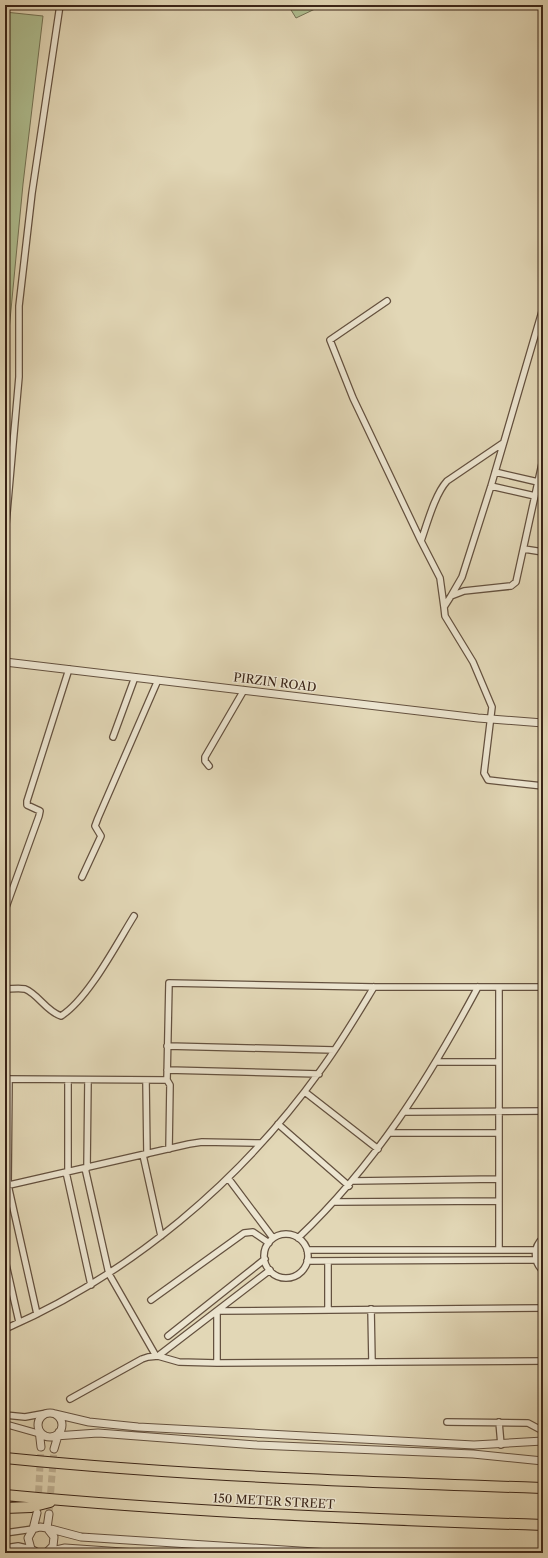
<svg xmlns="http://www.w3.org/2000/svg" width="548" height="1558" viewBox="0 0 548 1558" font-family="'Libre Caslon Text',serif">
  <style>
    .green { fill: #afbf91; stroke: #747254 }
    .lines { fill: none; stroke-linecap: round; stroke-linejoin: round }
    .tertiary-tunnel { stroke: #c0b396; stroke-width: 7; stroke-dasharray: 7 3.5; stroke-linecap: butt }
    .minor-casing { stroke: #64513f; stroke-width: 8 }
    .tertiary-casing { stroke: #64513f; stroke-width: 9 }
    .motorway-casing { stroke: #3a2417; stroke-width: 12 }
    .minor { stroke: #ece5d0; stroke-width: 5.5 }
    .tertiary { stroke: #ece5d0; stroke-width: 7 }
    .motorway { stroke: #e2d7b6; stroke-width: 10 }
    .labels { text-anchor: middle; dominant-baseline: central; stroke-width: 3; stroke-linejoin: round; paint-order: stroke }
    .street-label { font-size: 12px; fill: #3a2417; stroke: #ece5d0 }
  </style>
  <rect width="100%" height="100%" fill="#e2d7b6"/>
  <filter id="stains"><feTurbulence type="fractalNoise" baseFrequency=".005" numOctaves="4"/><feColorMatrix values="0 0 0 0 .2 0 0 0 0 .09 0 0 0 0 .02 0 0 0 .5 -.17"/></filter>
  <radialGradient id="worn" r=".72"><stop offset=".6" stop-color="#630" stop-opacity="0"/><stop offset="1" stop-color="#630" stop-opacity=".3"/></radialGradient>
  <path class="green" d="M288,5H313L315,9L296,18Z
    M5,12L43,16L23,184L6,362Z"/>
  <g class="lines">
    <path class="tertiary-tunnel" d="M38,1503L41,1447
      M49,1514L54,1449"/>
    <defs>
      <path id="minor" d="M387,301L330,340L353,398L421,541
        M543,459L516,582L511,586L464,591L451,596L444,607L445,616L473,662L492,707L484,773L488,780L543,786
        M495,472L538,482
        M491,486L535,496
        M5,535L19,377V306L32,193L60,5
        M524,549L543,552
        M451,596L462,577L491,486L543,308
        M444,607L440,578L421,541C427,524 435,494 447,481L503,443
        M113,737L135,677
        M209,766L205,761V757L244,690
        M82,877L101,836L95,826L98,818L158,680
        M5,910L39,816L40,811L27,805V801L69,669
        M5,989C11,989 19,988 25,989C38,994 46,1011 61,1016C88,999 116,945 134,916
        M167,1046L334,1050
        M436,1062H499
        M167,1070L319,1074
        M7,1079L167,1080
        M9,1079L8,1185L37,1314
        M146,1081L147,1154
        M305,1092L378,1149
        M405,1112L543,1111
        M278,1124L349,1186
        M390,1133H499
        M169,1149L170,1085L167,1080L169,983L374,987H543
        M143,1155L161,1236
        M85,1168L109,1274L156,1356
        M87,1168L88,1080
        M66,1172L91,1285
        M68,1172V1080
        M228,1178L273,1238
        M352,1181L499,1179
        M5,1186L189,1144L202,1142L261,1143
        M334,1202L499,1201
        M264 1256a22 22 0 1 1 44 0a22 22 0 1 1-44 0Z
        M298,1238C375,1165 428,1080 478,987
        M543,1238C533,1247 533,1261 543,1271
        M307,1250H536
        M499,1250V987
        M5,1260L19,1322
        M307,1261L536,1260
        M328,1261V1309
        M151,1300L244,1233L253,1232L269,1243
        M371,1309L372,1362
        M5,1329C131,1274 240,1182 320,1071C340,1044 357,1015 374,987
        M168,1336L265,1259
        M158,1356L270,1270
        M217,1363V1311L543,1308
        M70,1399L142,1359L148,1357L158,1356L179,1362L217,1363L543,1361
        M5,1415L25,1417L47,1413
        M447,1422L528,1423L543,1431
        M499,1422L501,1445
        M5,1424L44,1435
        M5,1533L33,1529
        M5,1548L18,1546L31,1549"/>
      <path id="tertiary" d="M5,662L478,718L543,723
        M38 1425a12 12 0 1 1 24 0a12 12 0 1 1-24 0Z
        M55,1414L89,1422L138,1427L474,1445L543,1441
        M39,1430L41,1447
        M55,1436L98,1433L257,1445L473,1454L543,1461
        M54,1449L59,1432
        M49,1514L47,1528L81,1537L330,1553
        M33,1529L37,1513
        M47,1552L65,1548L137,1553
        M38,1553L31,1549L28,1538L33,1529L40,1527L47,1528L54,1537L53,1546L47,1552"/>
      <path id="motorway" d="M5,1458C184,1476 364,1482 543,1488
        M5,1495C184,1512 363,1519 543,1525
        M5,1508L31,1507L50,1502"/>
    </defs>
    <use href="#minor" class="minor-casing"/>
    <use href="#tertiary" class="tertiary-casing"/>
    <use href="#motorway" class="motorway-casing"/>
    <use href="#minor" class="minor"/>
    <use href="#tertiary" class="tertiary"/>
    <use href="#motorway" class="motorway"/>
  </g>
  <g class="labels">
    <g class="street-label">
      <text transform="translate(275 682) rotate(7)">PIRZIN ROAD</text>
      <text transform="translate(274 1501) rotate(3)">150 METER STREET</text>
    </g>
  </g>
  <rect width="548" height="1558" fill="none" stroke="#e2d7b6" stroke-width="20"/>
  <rect x="6" y="6" width="536" height="1546" fill="none" stroke="#3a2417" stroke-width="2"/>
  <rect x="10" y="10" width="528" height="1538" fill="none" stroke="#3a2417"/>
  <rect width="100%" height="100%" filter="url(#stains)"/>
  <rect width="100%" height="100%" fill="url(#worn)"/>
</svg>
